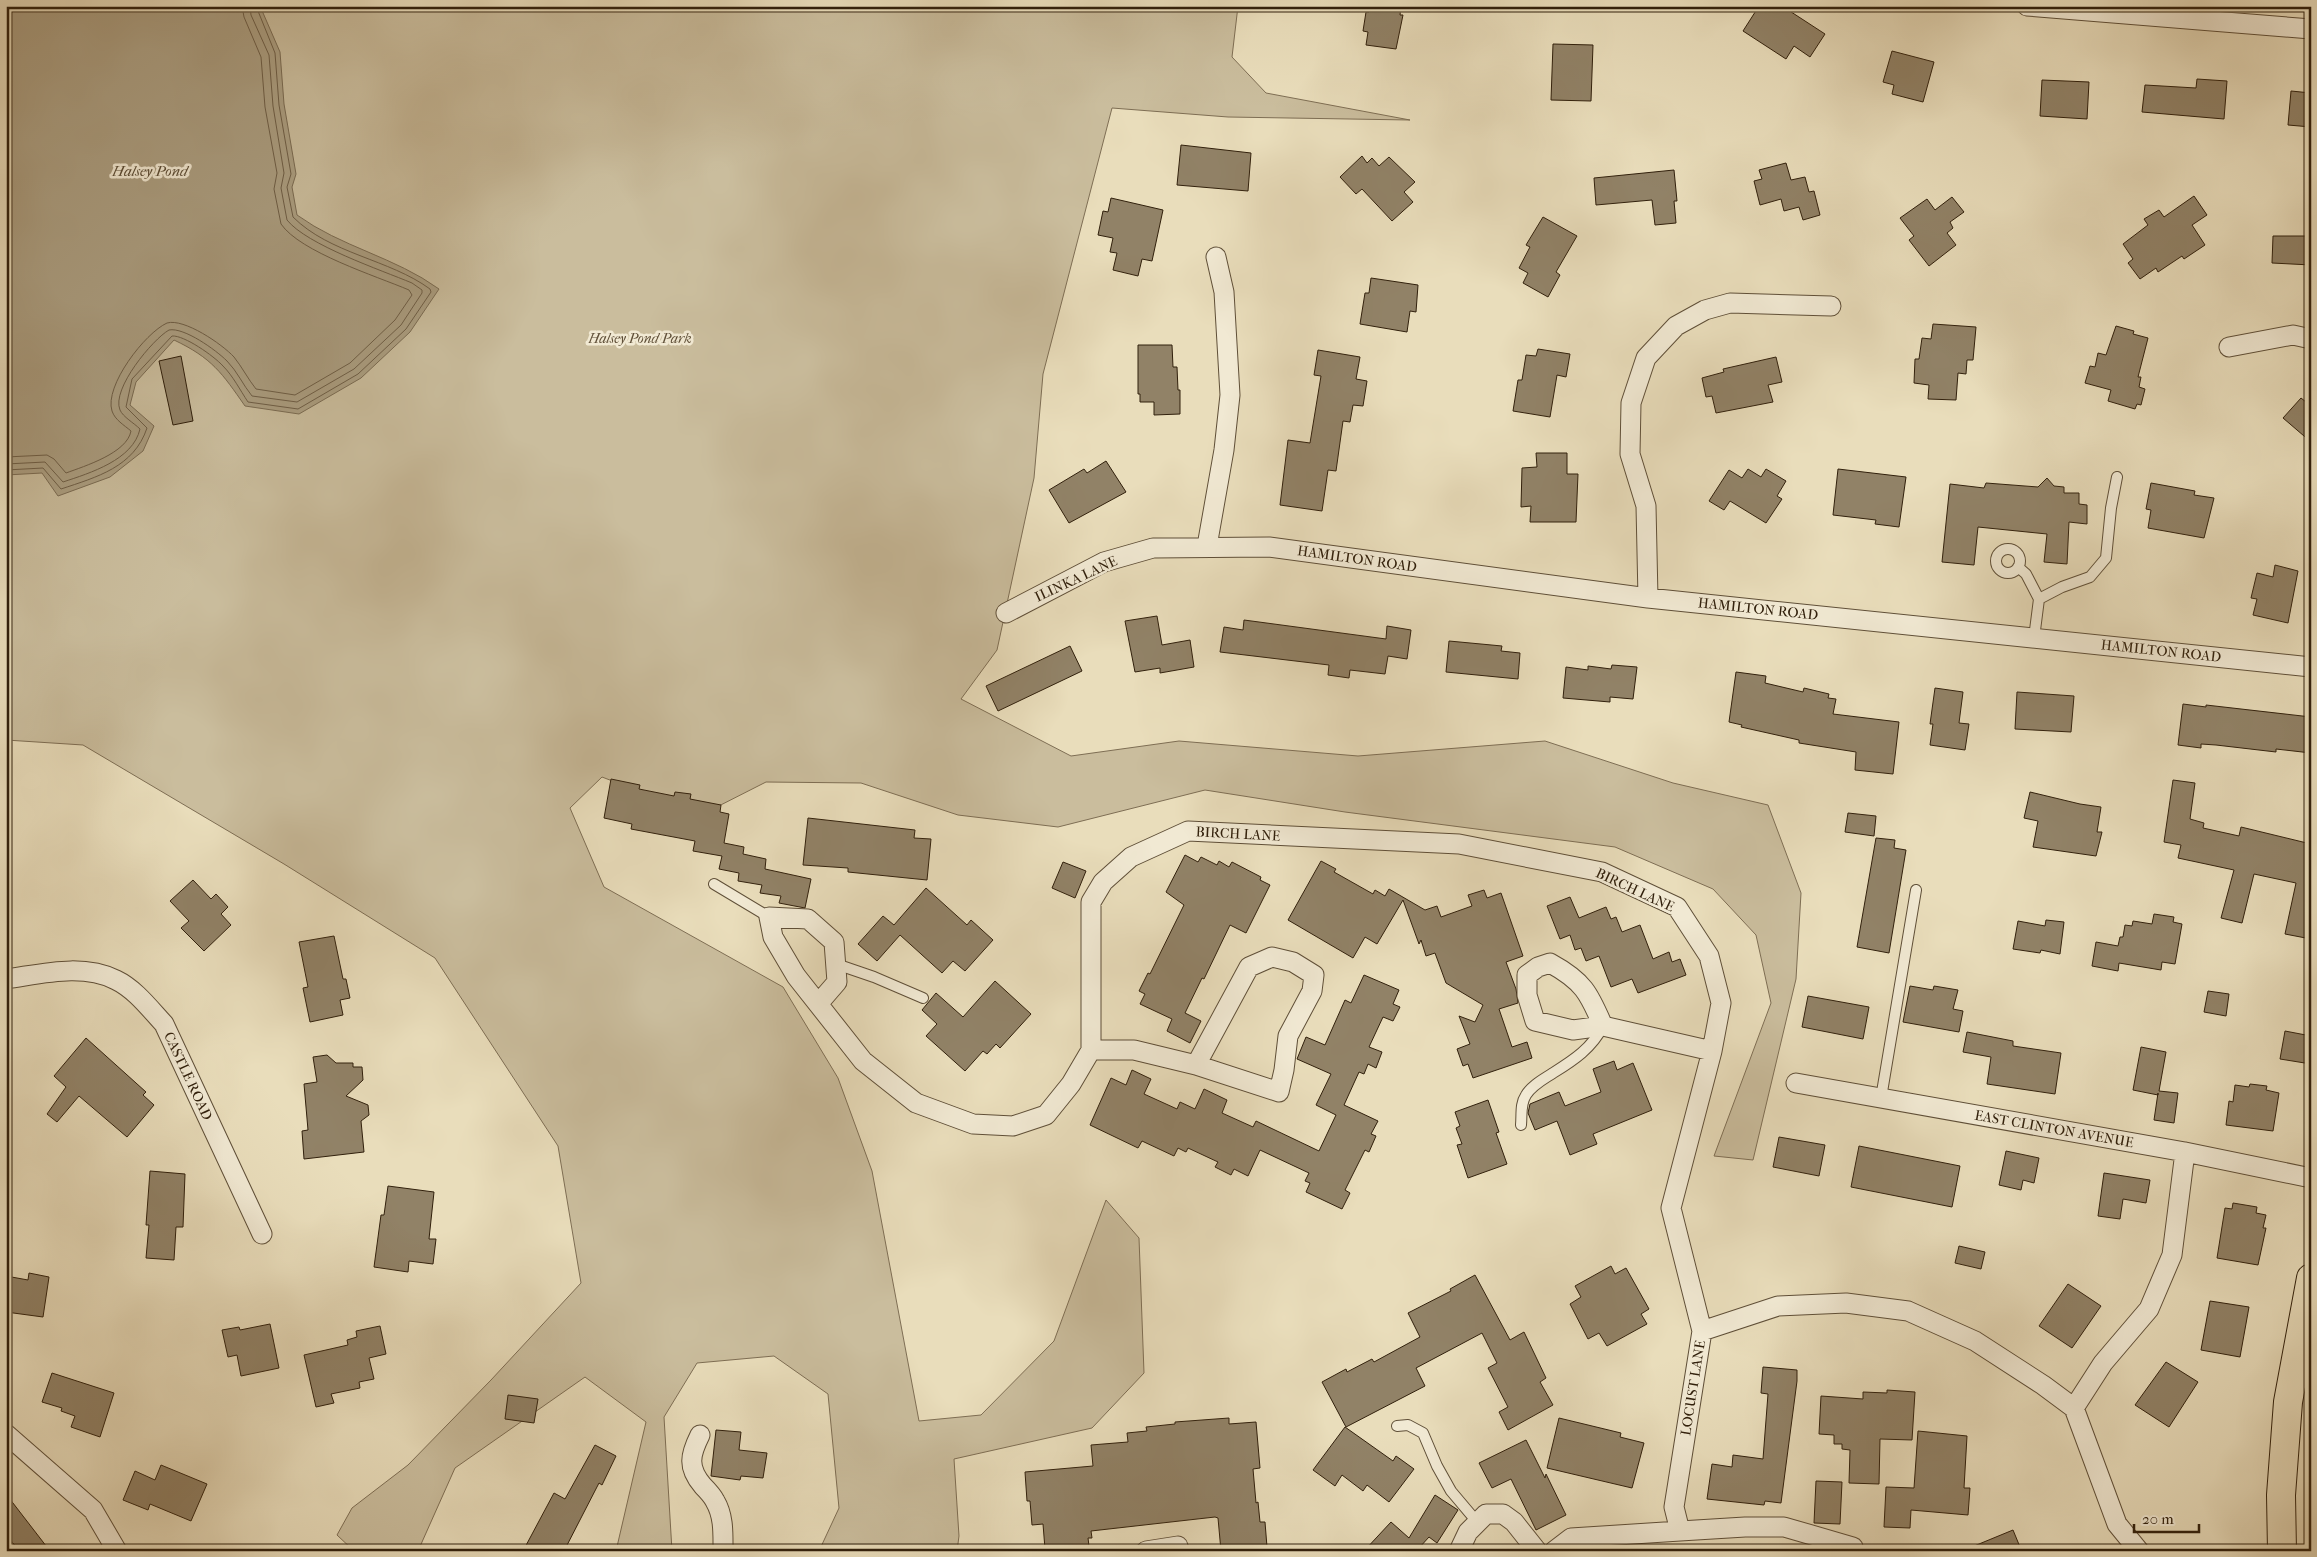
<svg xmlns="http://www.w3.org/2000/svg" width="2317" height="1557" viewBox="0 0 2317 1557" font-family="'IM FELL French Canon',serif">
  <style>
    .green { fill: #cabd9d; stroke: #7e6e54 }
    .water { fill: #aa9d80; stroke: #7a6b52 }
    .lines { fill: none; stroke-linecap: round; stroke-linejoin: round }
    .shore { stroke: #6e5e46; stroke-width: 1 }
    .building { fill: #918267; stroke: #31200c }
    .service-casing { stroke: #5f4f38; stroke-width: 12 }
    .minor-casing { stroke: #5f4f38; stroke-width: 21 }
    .primary-casing { stroke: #31200c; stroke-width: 30 }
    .service { stroke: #f1e9d3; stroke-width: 10 }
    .minor { stroke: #f1e9d3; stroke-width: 19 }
    .primary { stroke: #e9ddbb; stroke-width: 28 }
    .labels { text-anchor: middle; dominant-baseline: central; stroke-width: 5; stroke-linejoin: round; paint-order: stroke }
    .park-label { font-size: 14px; font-style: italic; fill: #5f4f38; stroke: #f1e9d3 }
    .street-label { font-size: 14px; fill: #31200c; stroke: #f1e9d3 }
    .water-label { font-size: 15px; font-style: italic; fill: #5b4c35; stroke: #f1e9d3 }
  </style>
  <rect width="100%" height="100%" fill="#e9ddbb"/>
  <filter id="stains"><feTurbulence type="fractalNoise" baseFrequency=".004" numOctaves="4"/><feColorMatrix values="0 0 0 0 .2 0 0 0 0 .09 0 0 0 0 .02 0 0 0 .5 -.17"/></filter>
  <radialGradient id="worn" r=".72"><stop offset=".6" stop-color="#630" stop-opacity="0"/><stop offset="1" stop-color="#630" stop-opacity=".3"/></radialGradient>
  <path class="green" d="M6,6H1238L1232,57L1266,93L1410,120L1228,117L1112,108L1043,374L1034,478L997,650L961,699L1071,756L1179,741L1358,756L1545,741L1673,783L1768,805L1801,893L1796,979L1753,1160L1714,1156L1771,1003L1756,935L1713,889L1615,847L1345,812L1205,790L1058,827L958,815L861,783L766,782L701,815L602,777L570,808L604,887L783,987L838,1078L872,1171L919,1421L981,1415L1054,1341L1106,1200L1139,1238L1144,1373L1092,1428L954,1459L959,1536L957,1551H819L839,1508L828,1394L774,1356L697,1363L664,1417L672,1551H616L646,1422L585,1377L455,1468L418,1551H354L337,1535L352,1508L408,1465L491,1380L581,1283L558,1146L435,958L284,864L83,745L6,740Z"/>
  <path class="water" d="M6,6H260L280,52L284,104L296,174L292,187L297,215C341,247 395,257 439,289L410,332L361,378L299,414L245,406C222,373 212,358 174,340L136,382L130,405L154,426L143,451L110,477L58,496L42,473L6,475Z"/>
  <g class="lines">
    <path class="shore" d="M6,457L47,455L54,459L66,473C85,466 127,453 131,431C124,425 115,420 112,411C104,386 145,333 167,323C184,318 222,344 234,357C242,367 248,379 256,389L295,395L350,363L395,320L412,295L409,290C376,276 300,252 281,224L274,189L277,173L265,107L261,57L244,17L242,6
      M6,464L45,462L63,482C90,473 133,460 140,429C134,423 123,417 120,410C111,389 153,339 169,330C184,327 216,350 227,361C237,371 243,385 252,396L297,402L354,369L401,325L422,293V290L412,283C381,270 307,245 287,220L281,188L284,173L273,106L269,55L251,15L250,6
      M6,470L43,468L61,489C97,477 134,467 147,428L126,407L132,379L172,336C184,335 214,356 223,366C233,376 240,390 248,402L298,409L358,374L406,329L431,292L430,289C389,259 330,254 293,217L287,187L291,174L279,105L275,53L256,6"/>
  </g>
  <path class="building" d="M1369,6H1401L1400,15H1403L1396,49L1366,45L1368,32L1363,31L1366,12H1369Z
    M1759,6H1782L1825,34L1810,57L1794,46L1786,59L1743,31Z
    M1553,44L1593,45L1591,101L1551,100Z
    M1892,51L1934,62L1923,102L1892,94L1894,85L1883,82Z
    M2197,79L2227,81L2224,119L2142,112L2145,85L2196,88Z
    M2042,80L2089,82L2087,119L2040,116Z
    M2291,91L2311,93V127L2288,125Z
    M1181,145L1251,153L1248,191L1177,185Z
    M1362,156L1367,163L1372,158L1379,166L1389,157L1415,182L1404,192L1413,202L1392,221L1362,189L1356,194L1340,177Z
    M1786,163L1791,180L1805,177L1809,192L1814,191L1820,215L1803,220L1799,207L1784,211L1781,199L1760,205L1754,181L1762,179L1759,170Z
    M1674,170L1677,201H1674L1676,223L1655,225L1652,200L1596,205L1594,178Z
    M2194,196L2207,215L2192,225L2205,245L2184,259L2182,256L2158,272L2156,268L2140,279L2128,263L2133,259L2123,244L2148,225L2144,219L2159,210L2164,217Z
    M1952,197L1964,212L1950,222L1953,228L1947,233L1956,245L1929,266L1909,240L1914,236L1900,218L1927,199L1935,210Z
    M1111,198L1163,210L1152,261L1142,259L1138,276L1113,270L1117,253L1110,252L1113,238L1098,235L1103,211L1108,212Z
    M1543,217L1577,236L1556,272L1560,275L1548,297L1523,283L1528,273L1519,268L1530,247L1526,245Z
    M2273,236H2311V265L2272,263Z
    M1371,278L1418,285L1416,312L1410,311L1407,332L1360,324L1365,293H1369Z
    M1933,324L1976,327L1973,360H1967L1966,374L1958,373L1956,400L1928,399L1929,385L1914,383L1915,359H1919L1922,338L1931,339Z
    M2116,326L2134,331L2133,334L2148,338L2138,377H2141L2139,387L2145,389L2141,405L2137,404L2135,409L2108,401L2111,390L2085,383L2090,366L2095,367L2098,353L2106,355Z
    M1138,345H1172L1173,367H1177L1178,390H1180V414L1154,415V402H1140V394H1138Z
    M1538,349L1570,354L1566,377L1557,375L1550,417L1513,411L1518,380H1522L1526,355L1536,356Z
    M1318,350L1360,357L1356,379L1367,381L1363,406L1353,405L1350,422L1343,421L1336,471L1328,470L1322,511L1280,505L1288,440L1310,443L1321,376L1314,375Z
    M181,356L193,421L173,425L159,361Z
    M1776,357L1782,382L1768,385L1773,402L1716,413L1712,396L1706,397L1702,378L1724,372L1723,369Z
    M2301,398L2311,406V442L2283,418Z
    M1536,453H1567V474H1578L1576,522H1530L1531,506L1521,507L1522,468L1537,467Z
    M1106,461L1126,492L1069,523L1049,490L1084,469L1087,473Z
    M1748,469L1761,477L1766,469L1786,481L1777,496L1782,499L1766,523L1730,501L1724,510L1709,501L1729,470L1742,478Z
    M1838,469L1906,477L1899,527L1875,524L1876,520L1833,515Z
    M2047,478L2054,486L2064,487V493H2079V504L2087,505V524L2069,522L2067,564L2044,562L2047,534L1978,527L1974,565L1942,562L1950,484L1984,488L1986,483L2038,487Z
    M2151,483L2195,491L2194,495L2214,498L2204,538L2148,528L2151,510L2146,509Z
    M2275,565L2298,571L2288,623L2253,615L2257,599L2251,598L2257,573L2273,577Z
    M1157,616L1162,645L1190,640L1194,667L1160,673V668L1135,672L1125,621Z
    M1244,620L1386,639L1387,626L1411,630L1407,659L1388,656L1385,674L1350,670L1349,678L1328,675L1329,665L1220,652L1224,627L1243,630Z
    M1449,641L1502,646L1501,651L1520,653L1518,679L1446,672Z
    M1070,646L1082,671L998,711L986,686Z
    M1612,665L1637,667L1633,699L1610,697V702L1563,698L1566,667L1588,670V666L1611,669Z
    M1736,672L1766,676L1765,683L1803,692L1804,688L1829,694L1828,698L1836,699L1833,714L1899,722L1893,774L1855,770L1856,752L1799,743V740L1741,727L1742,725L1729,722Z
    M1935,688L1963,692L1959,723L1969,724L1965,750L1930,745L1933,724H1930Z
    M2017,692L2074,696L2071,732L2015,729Z
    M2183,704L2206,707V705L2311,717V753L2276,749V752L2216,745L2201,744V748L2178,745Z
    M611,779L640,785L639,789L674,796L675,792L691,794L690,799L721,805L720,812L729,814L724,843L744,847L743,854L766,859L765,869L811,879L805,908L779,903L781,896L760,893L762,885L738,881L739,873L719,869L722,856L693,851L695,841L631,829L632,824L604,818Z
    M2173,780L2195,783L2190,819L2204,823L2203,828L2239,836L2241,827L2311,844V939L2285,934L2296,883L2254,874L2242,923L2221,918L2234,870L2178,858L2181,845L2164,842Z
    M2030,792L2080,804L2101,807L2097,832H2102L2096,856L2033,847L2038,821L2024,818Z
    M1848,813L1876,816L1874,836L1845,832Z
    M808,818L915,830L914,838L931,839L927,880L848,872V868L803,865Z
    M1876,838L1895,840L1894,848L1906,850L1889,953L1857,947Z
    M1185,855L1198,862L1201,857L1217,865L1219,861L1229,867L1232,862L1261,877L1260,880L1270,885L1246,933L1230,925L1204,979L1202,978L1185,1013L1201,1021L1190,1043L1167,1031L1172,1019L1140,1004L1145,994L1139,991L1148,973L1150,974L1184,905L1166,892Z
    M1321,861L1336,869L1334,872L1373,894L1375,890L1385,896L1389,889L1425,910L1437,906L1441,917L1472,906L1468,895L1484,890L1487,898L1501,893L1523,956L1506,962L1516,989L1518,1003L1499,1009L1512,1047L1527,1042L1532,1058L1473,1078L1468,1064L1463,1066L1457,1049L1470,1044L1459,1016L1475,1022L1483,1005L1446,983L1435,953L1426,956L1421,940L1419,944L1403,900L1377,944L1365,937L1353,958L1288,920Z
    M1063,862L1086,871L1075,898L1052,888Z
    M193,880L211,899L216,894L228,907L221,914L231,925L204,951L181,928L189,921L170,901Z
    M926,888L967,925L971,920L993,940L965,971L953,961L942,973L900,935L877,961L858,944L883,916L894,925Z
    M1570,897L1579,918L1606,907L1611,919L1616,917L1622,932L1640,925L1653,959L1669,952L1672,962L1680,959L1686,975L1638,993L1632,979L1611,987L1599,956L1586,961L1581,948L1575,950L1570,935L1560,939L1547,906Z
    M2154,914L2174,917L2173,922L2182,924L2175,964L2162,962L2161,970L2119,963L2118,971L2092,966L2096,942L2118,946L2120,937H2123L2125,925L2132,926L2133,921L2152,924Z
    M2046,920L2064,922L2060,954L2041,950L2040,953L2013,949L2018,921L2045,926Z
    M334,936L343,979H346L350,998L340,1000L343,1015L310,1022L303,988L308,987L299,942Z
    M1364,975L1399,990L1393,1004L1400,1007L1393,1021L1383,1017L1369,1047L1382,1052L1376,1068L1368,1064L1364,1074L1359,1072L1344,1105L1378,1121L1371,1134L1376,1136L1369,1152L1365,1150L1345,1190L1350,1193L1342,1209L1306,1192L1310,1183L1305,1181L1309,1173L1260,1150L1248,1176L1234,1169L1231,1175L1215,1167L1218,1162L1188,1148L1186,1152L1178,1148L1174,1156L1142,1141L1138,1148L1090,1125L1111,1078L1126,1085L1132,1070L1151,1079L1144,1094L1177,1109L1180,1102L1195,1109L1204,1089L1227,1100L1222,1113L1253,1127L1256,1121L1319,1151L1336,1115L1316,1105L1331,1074L1297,1059L1306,1037L1325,1045L1345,1000L1351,1003Z
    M995,981L1031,1014L1000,1048L996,1044L987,1054L983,1051L965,1071L926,1036L937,1024L922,1010L936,993L963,1017Z
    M1910,986L1933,990L1934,986L1958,990L1953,1009L1963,1011L1959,1032L1903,1022Z
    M2208,991L2229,994L2226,1016L2204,1012Z
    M1808,996L1869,1007L1863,1039L1802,1027Z
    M2285,1031L2311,1036V1064L2280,1059Z
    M1967,1032L2013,1041V1046L2061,1053L2055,1094L1987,1084L1991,1057L1963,1052Z
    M86,1038L146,1092L143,1095L154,1105L127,1137L79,1096L57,1122L47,1114L66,1087L54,1076Z
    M2141,1047L2166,1052L2159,1091L2178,1093L2174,1123L2154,1120L2158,1093V1095L2133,1090Z
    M327,1055L336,1063H353V1067H362L363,1080L346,1096L368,1105L369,1115L361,1121L364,1152L304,1159L302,1131L308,1130L304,1084L317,1082L313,1057Z
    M1614,1061L1617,1070L1633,1063L1652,1110L1593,1134L1597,1144L1570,1155L1557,1121L1535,1130L1528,1113L1530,1104L1559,1092L1565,1106L1601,1092L1593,1069Z
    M2250,1084L2267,1086L2266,1090L2279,1093L2273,1131L2226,1125L2229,1101L2233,1102L2235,1085L2249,1087Z
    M1488,1100L1499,1132L1496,1133L1507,1164L1468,1178L1457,1145L1462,1144L1456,1128L1460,1126L1455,1112Z
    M1779,1137L1825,1145L1819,1176L1773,1167Z
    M1859,1146L1960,1166L1952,1207L1851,1187Z
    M2006,1151L2039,1158L2034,1183L2023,1180L2021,1190L1999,1185Z
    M150,1171L185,1174L183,1227H176L174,1260L146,1258L149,1225H146Z
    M2104,1173L2150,1180L2146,1203L2123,1199L2120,1219L2098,1216Z
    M388,1186L434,1192L429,1239H436L433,1264L409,1261L408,1272L374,1267L381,1215H384Z
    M2233,1203L2257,1207L2256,1213L2266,1215L2263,1228H2266L2258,1265L2217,1258L2225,1208L2232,1209Z
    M1959,1246L1985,1252L1981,1269L1955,1263Z
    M1611,1266L1615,1274L1626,1268L1649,1309L1641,1314L1647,1324L1607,1346L1599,1333L1588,1339L1570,1304L1581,1297L1575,1286Z
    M29,1273L49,1277L43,1317L6,1312V1276L28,1280Z
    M1475,1275L1510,1340L1524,1332L1546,1378L1540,1382L1553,1405L1508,1430L1499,1412L1508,1407L1488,1368L1497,1363L1482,1333L1416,1368L1425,1386L1346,1427L1322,1382L1346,1369L1347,1372L1372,1359L1374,1362L1420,1337L1408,1313L1451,1291L1450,1289Z
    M2068,1284L2101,1306L2072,1348L2039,1326Z
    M2210,1301L2249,1307L2240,1357L2201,1350Z
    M270,1324L279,1368L241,1376L237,1355L228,1357L222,1330L239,1327L240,1330Z
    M380,1326L386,1354L369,1358L374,1379L359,1382L360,1388L331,1394L334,1403L316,1407L304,1355L348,1345L347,1340L357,1337L356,1331Z
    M2166,1362L2198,1382L2169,1427L2135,1405Z
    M1763,1367L1797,1370V1381L1781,1503L1765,1501L1764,1505L1707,1499L1712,1464L1732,1467L1733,1455L1763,1459L1768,1394L1761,1393Z
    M52,1373L114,1393L100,1437L71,1427L75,1416L61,1411L62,1408L42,1402Z
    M1887,1390L1915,1392L1912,1440L1880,1439L1879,1484L1849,1483L1850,1450L1842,1449V1444H1834V1435L1819,1434L1821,1396L1863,1399V1392L1887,1393Z
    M508,1395L538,1399L534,1423L505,1419Z
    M1229,1418V1424L1256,1422L1260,1468L1253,1469L1256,1503L1258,1502L1260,1522H1265L1267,1547L1258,1548V1551H1221L1218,1518L1215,1517L1091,1531L1092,1538H1088L1089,1546L1045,1549L1043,1524L1032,1525L1030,1501H1027L1025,1472L1093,1466L1091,1445L1128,1442L1127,1433L1147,1431L1146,1427L1175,1424V1422Z
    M1559,1418L1621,1433L1620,1437L1644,1443L1632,1488L1547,1468Z
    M1345,1427L1393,1461L1396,1456L1414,1469L1389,1502L1367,1485L1363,1491L1342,1475L1335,1486L1313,1470Z
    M716,1430L741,1432L739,1450L767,1453L763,1478L741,1476L740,1480L711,1476Z
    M1918,1431L1967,1436L1964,1488H1970L1968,1515L1911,1510L1910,1528L1884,1527L1886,1487L1914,1488Z
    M1526,1440L1545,1478L1546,1474L1566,1515L1536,1530L1511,1479L1492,1488L1479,1463Z
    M595,1445L616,1456L602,1485L599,1483L564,1551H523L554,1493L565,1499Z
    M161,1465L207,1484L191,1521L150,1504L148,1510L123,1500L135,1471L155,1480Z
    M1816,1481L1842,1482L1840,1524L1814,1523Z
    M6,1494L50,1551H19L6,1534Z
    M1435,1495L1458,1510L1437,1543L1429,1537L1419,1548L1423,1551H1364L1391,1522L1409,1538Z
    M2013,1530L2020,1547L2009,1551H1962Z"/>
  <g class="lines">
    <defs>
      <path id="service" d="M1996 561a12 12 0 1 1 24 0a12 12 0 1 1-24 0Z
        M2018,567L2026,574L2039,599
        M2034,638L2039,599L2062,587L2090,577L2106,558L2111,508L2117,477
        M714,884L769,917
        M836,964L874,977L923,998
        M1881,1098L1916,890
        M1521,1125C1522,1114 1520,1104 1526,1095C1532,1085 1544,1079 1553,1073C1574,1060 1592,1048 1603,1026
        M1397,1426L1408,1425L1423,1433L1437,1466L1451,1491L1478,1523"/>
      <path id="minor" d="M2027,6L2311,29
        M2229,347L2293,335L2311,339
        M1207,546L1224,450L1230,395L1224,292L1216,257
        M1648,598L1646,506L1630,454L1631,403L1646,358L1676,326L1705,310L1730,303L1831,306
        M1006,613L1104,562L1153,548L1269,547L1648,598L2311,667
        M1272,957L1293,962L1314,975L1312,991L1288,1036L1284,1070L1279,1092L1196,1065L1249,967Z
        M6,979C42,974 82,963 116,980C135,989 150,1009 164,1024L262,1234
        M818,1004L837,982L834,942L808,919L769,917L773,937L796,976L863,1061L916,1103L973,1124L1013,1126L1046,1115L1071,1084L1091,1050V902L1103,882L1131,857L1188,831L1459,844L1602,872L1677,907L1709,956L1721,1003L1712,1051L1671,1208L1702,1331L1674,1507L1680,1531L1571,1538L1554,1551
        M1603,1026C1589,993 1583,981 1550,963L1538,967L1527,975V995L1535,1021L1573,1030L1603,1026L1712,1051
        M1091,1050H1134L1196,1065
        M1796,1083L2185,1152L2311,1178
        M1702,1331L1778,1306L1846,1303L1908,1311L1975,1341L2043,1385L2074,1408L2117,1524L2139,1551
        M2074,1408L2103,1363L2149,1309L2172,1255L2185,1152
        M6,1434L93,1510L117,1551
        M700,1435C690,1455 687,1467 703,1486C707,1490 712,1495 715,1501C724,1516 723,1534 723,1551
        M1680,1531L1745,1527H1784L1853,1547
        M1146,1551L1178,1546L1179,1551
        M1459,1551L1468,1532L1486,1514H1503L1514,1522L1537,1551"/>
      <path id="primary" d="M2282,1551L2281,1495L2288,1402L2311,1278"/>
    </defs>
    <use href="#service" class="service-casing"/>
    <use href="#minor" class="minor-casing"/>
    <use href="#primary" class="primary-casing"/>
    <use href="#service" class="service"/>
    <use href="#minor" class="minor"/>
    <use href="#primary" class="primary"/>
  </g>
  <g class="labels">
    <g class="park-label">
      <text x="640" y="338">Halsey Pond Park</text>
    </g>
    <g class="street-label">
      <text transform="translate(1357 559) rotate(8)">HAMILTON ROAD</text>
      <text transform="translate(1076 579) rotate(-25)">ILINKA LANE</text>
      <text transform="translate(1758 609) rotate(6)">HAMILTON ROAD</text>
      <text transform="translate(2161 651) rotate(6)">HAMILTON ROAD</text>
      <text transform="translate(1238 834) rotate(3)">BIRCH LANE</text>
      <text transform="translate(1635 890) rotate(25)">BIRCH LANE</text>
      <text transform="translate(188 1076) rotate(65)">CASTLE ROAD</text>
      <text transform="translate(2054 1129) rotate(10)">EAST CLINTON AVENUE</text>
      <text transform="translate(1693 1388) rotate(-81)">LOCUST LANE</text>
    </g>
    <g class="water-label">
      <text x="150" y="171">Halsey Pond</text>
    </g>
  </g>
  <rect width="2317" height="1557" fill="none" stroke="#e9ddbb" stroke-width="25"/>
  <rect x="8" y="8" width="2302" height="1542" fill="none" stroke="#31200c" stroke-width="2.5"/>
  <rect x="12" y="12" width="2292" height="1532" fill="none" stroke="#31200c"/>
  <path d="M2134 1524v8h65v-8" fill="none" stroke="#31200c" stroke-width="2.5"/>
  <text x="2142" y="1524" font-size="15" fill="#31200c" stroke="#f1e9d3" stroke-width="4" paint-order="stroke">20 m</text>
  <rect width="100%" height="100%" filter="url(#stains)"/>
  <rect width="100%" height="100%" fill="url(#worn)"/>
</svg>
